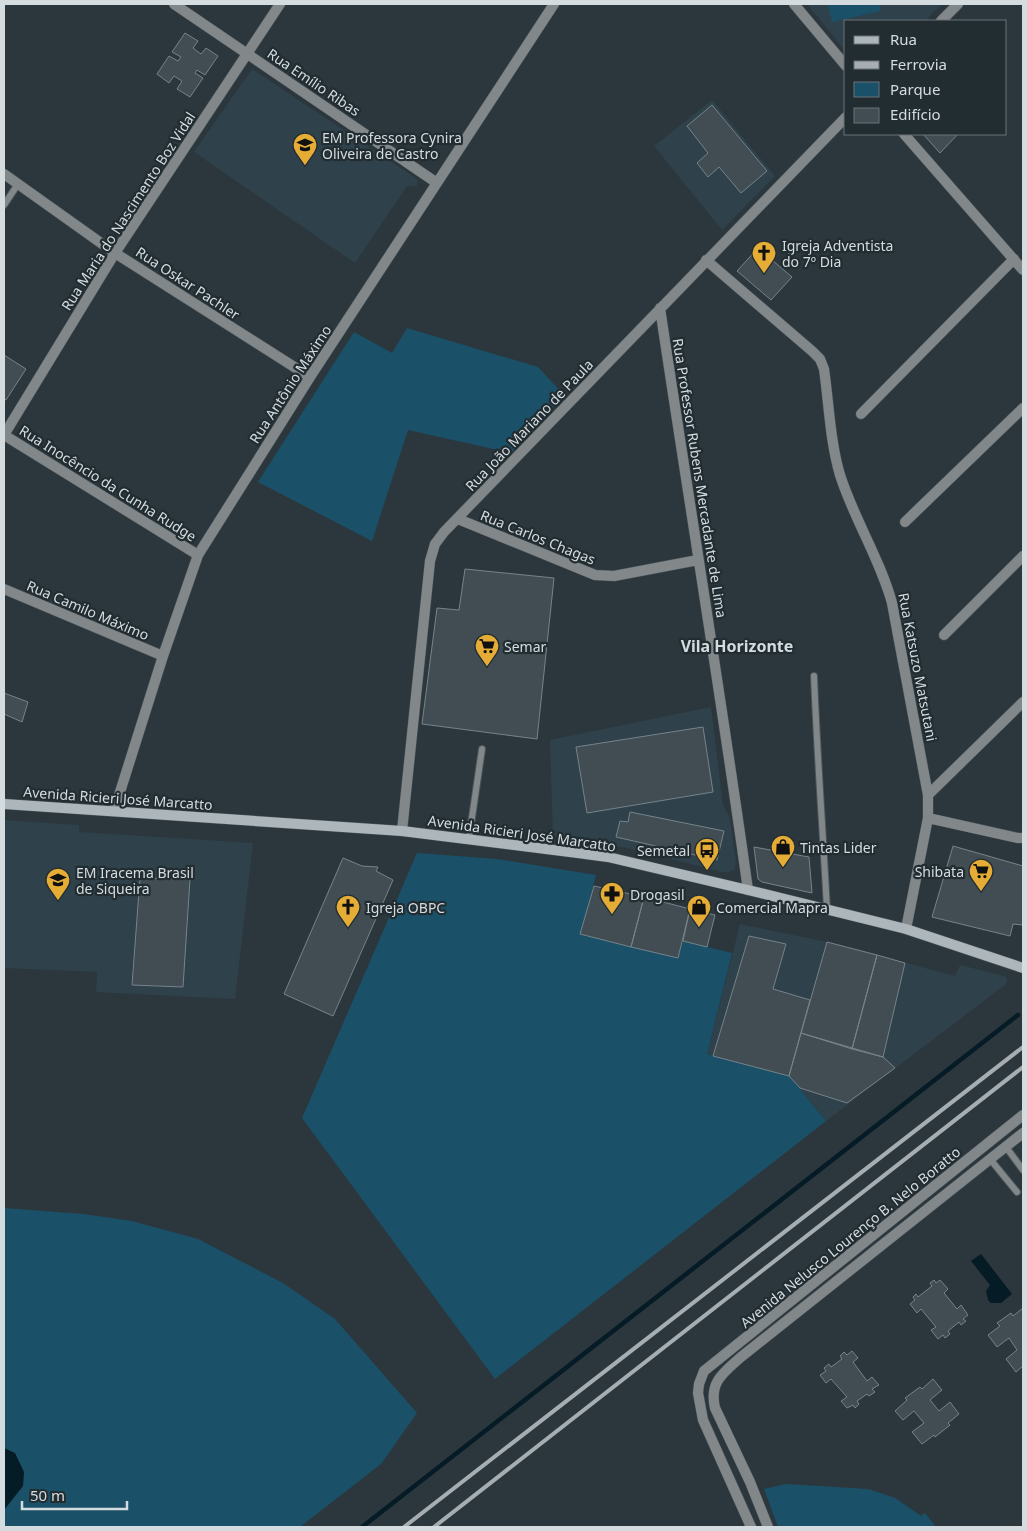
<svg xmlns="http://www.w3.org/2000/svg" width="1027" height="1531" viewBox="0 0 1027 1531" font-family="'Noto Sans',sans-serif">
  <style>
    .built { fill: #2f414a }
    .green { fill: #1b5069 }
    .water { fill: #051b25 }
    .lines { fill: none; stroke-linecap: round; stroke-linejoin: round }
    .stream { stroke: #051b25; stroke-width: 4.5 }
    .building { fill: #414d53; stroke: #76838a }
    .service-casing { stroke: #4a555a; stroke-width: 8 }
    .minor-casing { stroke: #4a555a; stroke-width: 11 }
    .secondary-casing { stroke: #4a555a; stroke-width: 11 }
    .service { stroke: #82878a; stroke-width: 6 }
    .minor { stroke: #82878a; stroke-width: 10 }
    .secondary { stroke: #adb6bb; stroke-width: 10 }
    .rail { stroke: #a6aeb2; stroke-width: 4 }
    .labels { text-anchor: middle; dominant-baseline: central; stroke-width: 4.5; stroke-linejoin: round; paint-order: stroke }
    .street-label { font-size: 14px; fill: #d5dce0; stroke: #222d32 }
    .poi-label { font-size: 14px; fill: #d5dce0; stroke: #222d32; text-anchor: start }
    .quarter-label { font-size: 16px; font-weight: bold; fill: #d5dce0; stroke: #222d32 }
  </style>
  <rect width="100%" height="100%" fill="#2c373d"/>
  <path class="built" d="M807,4H942L925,21H846V52Z
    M252,69L417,179V186H407L355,263L194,152Z
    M712,100L775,176L722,230L654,146Z
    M711,707L723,805L730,818L736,862L735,869L729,872H722L627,848L553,836L550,740Z
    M4,820L79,825V832L253,843L235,999L96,992L97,972L4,968Z
    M740,924L827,942L955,976L960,965L1004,976L1007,979L1006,984L826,1121L789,1076L707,1054Z"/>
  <path class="green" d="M828,4H879L881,11L832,22Z
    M407,328L538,367L564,395L511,453L408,430L372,541L258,482L354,332L392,353Z
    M417,853L497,859L596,875L581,934L678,957L683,941L732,953L707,1054L789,1076L826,1121L495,1379L302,1118Z
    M4,1208L83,1214L132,1221L198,1239L283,1283L335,1319L417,1413L381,1464L300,1527H4Z
    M786,1484L868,1489L895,1498L921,1516L925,1513L936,1527H778L764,1489Z"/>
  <path class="water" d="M981,1254L1012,1294L1001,1303H991L988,1300L986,1291L990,1285L971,1261Z
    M4,1448L15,1453L24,1472L23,1486L4,1510Z"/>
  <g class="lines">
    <path class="stream" d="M362,1527L1018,1015"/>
  </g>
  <path class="building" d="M185,33L198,41L193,48L201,54L206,48L218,56L205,75L197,70L195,73L203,78L190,97L177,89L182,81L174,76L169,83L157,74L169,56L178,61L181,57L172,52Z
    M712,105L767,171L741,193L719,167L708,177L697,163L708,153L687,126Z
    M923,134H958L940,153Z
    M758,248L792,277L771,300L737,271Z
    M4,355L26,369L6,400L4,399Z
    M465,569L554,578L537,739L422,724L437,608L459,610Z
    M4,693L28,702L22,722L4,714Z
    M703,727L713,792L587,813L576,747Z
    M630,812L724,831L717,860L616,837L620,821L628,822Z
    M953,846L1023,866V925L1013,924L1010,936L932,917Z
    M754,847L809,857L812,893L762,882L758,879Z
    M343,858L362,866L378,867L376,871L393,880L333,1016L284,994Z
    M140,878L190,879L183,987L132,985Z
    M594,886L644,897L631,947L580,934Z
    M644,897L690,909L678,958L631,947Z
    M690,909L715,915L707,947L683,941Z
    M749,936L786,944L773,989L810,1000L789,1076L713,1056Z
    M827,942L877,955L852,1049L801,1033Z
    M877,955L905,963L883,1057L852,1049Z
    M801,1033L883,1057L895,1068L847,1103L800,1088L789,1076Z
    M934,1280L936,1283L940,1280L948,1289L944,1293L957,1309L961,1305L968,1315L963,1319L966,1321L961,1325L959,1322L948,1331L950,1334L945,1338L943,1335L938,1339L931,1330L936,1327L921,1309L917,1313L910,1304L915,1300L913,1297L916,1294L918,1297L932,1286L930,1283Z
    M1023,1308V1366L1016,1372L1006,1359L1017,1350L1009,1338L997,1347L988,1335L1000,1326L997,1323L1011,1313L1013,1316Z
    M852,1351L858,1358L853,1362L867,1381L872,1377L879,1385L872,1389L875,1392L869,1396L867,1394L857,1401L859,1404L855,1408L853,1405L847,1408L841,1401L847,1397L831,1379L826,1383L820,1375L826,1371L824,1368L829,1364L831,1367L842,1359L840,1356L844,1352L847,1355Z
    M933,1379L942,1390L930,1400L939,1411L950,1402L959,1414L948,1423L950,1425L935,1437L934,1435L922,1444L912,1432L924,1423L914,1411L903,1420L895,1411L907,1400L905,1398L920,1387L922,1389Z"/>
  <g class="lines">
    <defs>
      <path id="service" d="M4,205L18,184
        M814,676C817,754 823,832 827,910
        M469,838L482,749
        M1006,1147L1023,1170
        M990,1159L1017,1192"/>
      <path id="minor" d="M174,4L437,183
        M794,4L846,66
        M941,21L958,4
        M904,134L1023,270
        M4,174L115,253L310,377
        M706,260L812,351L820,359L824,369C829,404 830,441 840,475C854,519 880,559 892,603L928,795V818L906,929
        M660,308C689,502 721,695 748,890
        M861,414L1014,259
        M4,435L115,253L280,4
        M4,435L198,555
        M458,519L595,575L614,576L698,560
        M905,522L1023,408
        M4,589L163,656
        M944,635L1023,556
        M928,795L1023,702
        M114,811L163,656L198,555L310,377L554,4
        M928,818L1018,838H1023
        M402,831L430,561L435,544L444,532L846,117
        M751,1527L703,1420L698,1393L699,1384L704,1371L1023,1115
        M768,1527L750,1482L715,1408C709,1382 723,1373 741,1357L1023,1133"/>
      <path id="secondary" d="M4,804L402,831L578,853L608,857L748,890L906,929L1023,968"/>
    </defs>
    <use href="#service" class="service-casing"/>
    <use href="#minor" class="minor-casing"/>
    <use href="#secondary" class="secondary-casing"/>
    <use href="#service" class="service"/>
    <use href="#minor" class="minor"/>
    <use href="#secondary" class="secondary"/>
    <path class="rail" d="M404,1527L1023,1047
      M434,1527L1023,1067"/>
  </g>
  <defs>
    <symbol id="school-pin" viewBox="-11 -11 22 30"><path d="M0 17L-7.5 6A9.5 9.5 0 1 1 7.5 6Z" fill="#e5ad36" stroke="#222d32"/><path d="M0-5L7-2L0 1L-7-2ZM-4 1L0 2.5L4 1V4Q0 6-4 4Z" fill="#111"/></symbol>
    <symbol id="church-pin" viewBox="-11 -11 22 30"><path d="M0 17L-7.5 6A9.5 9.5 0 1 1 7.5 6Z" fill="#e5ad36" stroke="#222d32"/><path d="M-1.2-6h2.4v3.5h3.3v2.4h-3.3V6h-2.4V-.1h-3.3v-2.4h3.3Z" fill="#111"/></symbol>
    <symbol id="supermarket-pin" viewBox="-11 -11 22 30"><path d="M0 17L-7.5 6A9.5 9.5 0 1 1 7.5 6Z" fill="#e5ad36" stroke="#222d32"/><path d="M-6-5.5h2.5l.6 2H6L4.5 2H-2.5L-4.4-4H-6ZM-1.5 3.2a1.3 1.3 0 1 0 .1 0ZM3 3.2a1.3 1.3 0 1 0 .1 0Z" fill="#111"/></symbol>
    <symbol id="shop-pin" viewBox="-11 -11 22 30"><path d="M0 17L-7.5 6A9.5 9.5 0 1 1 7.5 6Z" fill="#e5ad36" stroke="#222d32"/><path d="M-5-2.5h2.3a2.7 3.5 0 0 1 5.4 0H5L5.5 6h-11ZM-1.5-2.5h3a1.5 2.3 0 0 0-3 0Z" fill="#111"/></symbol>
    <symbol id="bus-pin" viewBox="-11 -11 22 30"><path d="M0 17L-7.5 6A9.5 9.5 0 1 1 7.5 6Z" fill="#e5ad36" stroke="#222d32"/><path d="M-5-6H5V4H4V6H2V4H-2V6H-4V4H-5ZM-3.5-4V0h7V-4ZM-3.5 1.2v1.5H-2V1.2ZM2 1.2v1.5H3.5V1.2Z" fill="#111"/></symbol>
    <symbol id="pharmacy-pin" viewBox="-11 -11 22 30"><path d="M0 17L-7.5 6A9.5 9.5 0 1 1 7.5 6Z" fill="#e5ad36" stroke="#222d32"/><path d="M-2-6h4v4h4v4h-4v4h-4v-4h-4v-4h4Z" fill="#111"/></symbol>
  </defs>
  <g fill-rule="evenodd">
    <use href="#school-pin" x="291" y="131" width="28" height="38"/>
    <use href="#church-pin" x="750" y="239" width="28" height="38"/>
    <use href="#supermarket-pin" x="473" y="632" width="28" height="38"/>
    <use href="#shop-pin" x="769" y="833" width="28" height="38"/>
    <use href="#bus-pin" x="693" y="836" width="28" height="38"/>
    <use href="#supermarket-pin" x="967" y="857" width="28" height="38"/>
    <use href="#school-pin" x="44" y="866" width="28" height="38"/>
    <use href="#pharmacy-pin" x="598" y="880" width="28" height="38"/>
    <use href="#church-pin" x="334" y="893" width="28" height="38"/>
    <use href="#shop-pin" x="685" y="893" width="28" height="38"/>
  </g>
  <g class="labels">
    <g class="street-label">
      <text transform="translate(314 82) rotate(34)">Rua Emílio Ribas</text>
      <text transform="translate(128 211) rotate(-57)">Rua Maria do Nascimento Boz Vidal</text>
      <text transform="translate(188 283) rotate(33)">Rua Oskar Pachler</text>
      <text transform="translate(290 384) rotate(-57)">Rua Antônio Máximo</text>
      <text transform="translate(529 425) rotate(-46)">Rua João Mariano de Paula</text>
      <text transform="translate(700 478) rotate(81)">Rua Professor Rubens Mercadante de Lima</text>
      <text transform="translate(108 483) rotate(32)">Rua Inocêncio da Cunha Rudge</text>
      <text transform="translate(538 537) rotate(22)">Rua Carlos Chagas</text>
      <text transform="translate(88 610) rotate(23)">Rua Camilo Máximo</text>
      <text transform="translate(918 667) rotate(79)">Rua Katsuzo Matsutani</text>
      <text transform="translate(118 798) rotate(4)">Avenida Ricieri José Marcatto</text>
      <text transform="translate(522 833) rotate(8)">Avenida Ricieri José Marcatto</text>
      <text transform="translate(850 1237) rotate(-39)">Avenida Nelusco Lourenço B. Nelo Boratto</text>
    </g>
    <g class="poi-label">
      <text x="322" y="137">EM Professora Cynira<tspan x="322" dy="16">Oliveira de Castro</tspan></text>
      <text x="782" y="245">Igreja Adventista<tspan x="782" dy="16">do 7º Dia</tspan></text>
      <text x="504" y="646">Semar</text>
      <text x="800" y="847">Tintas Lider</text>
      <text x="690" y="850" text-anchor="end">Semetal</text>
      <text x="964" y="871" text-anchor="end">Shibata</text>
      <text x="76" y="872">EM Iracema Brasil<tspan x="76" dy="16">de Siqueira</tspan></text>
      <text x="630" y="894">Drogasil</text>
      <text x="366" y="907">Igreja OBPC</text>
      <text x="716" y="907">Comercial Mapra</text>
    </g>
    <g class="quarter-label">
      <text x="737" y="646">Vila Horizonte</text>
    </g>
  </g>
  <rect width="1027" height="1531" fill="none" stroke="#d5dce0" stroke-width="10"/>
  <rect x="844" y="20" width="162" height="115" fill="#222d32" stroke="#6a7378"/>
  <rect x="854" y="36" width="25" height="8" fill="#adb6bb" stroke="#6a7378"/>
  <text x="890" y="45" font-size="15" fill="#d5dce0">Rua</text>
  <rect x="854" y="61" width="25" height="8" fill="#a6aeb2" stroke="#6a7378"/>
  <text x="890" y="70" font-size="15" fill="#d5dce0">Ferrovia</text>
  <rect x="854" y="82" width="25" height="15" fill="#1b5069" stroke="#6a7378"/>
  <text x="890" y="95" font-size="15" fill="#d5dce0">Parque</text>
  <rect x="854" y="108" width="25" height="15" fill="#414d53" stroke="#6a7378"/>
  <text x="890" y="120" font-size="15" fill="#d5dce0">Edifício</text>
  <path d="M22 1501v8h105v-8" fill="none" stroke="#d5dce0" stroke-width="2.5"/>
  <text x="30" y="1501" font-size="15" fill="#d5dce0" stroke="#222d32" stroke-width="4" paint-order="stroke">50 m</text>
</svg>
